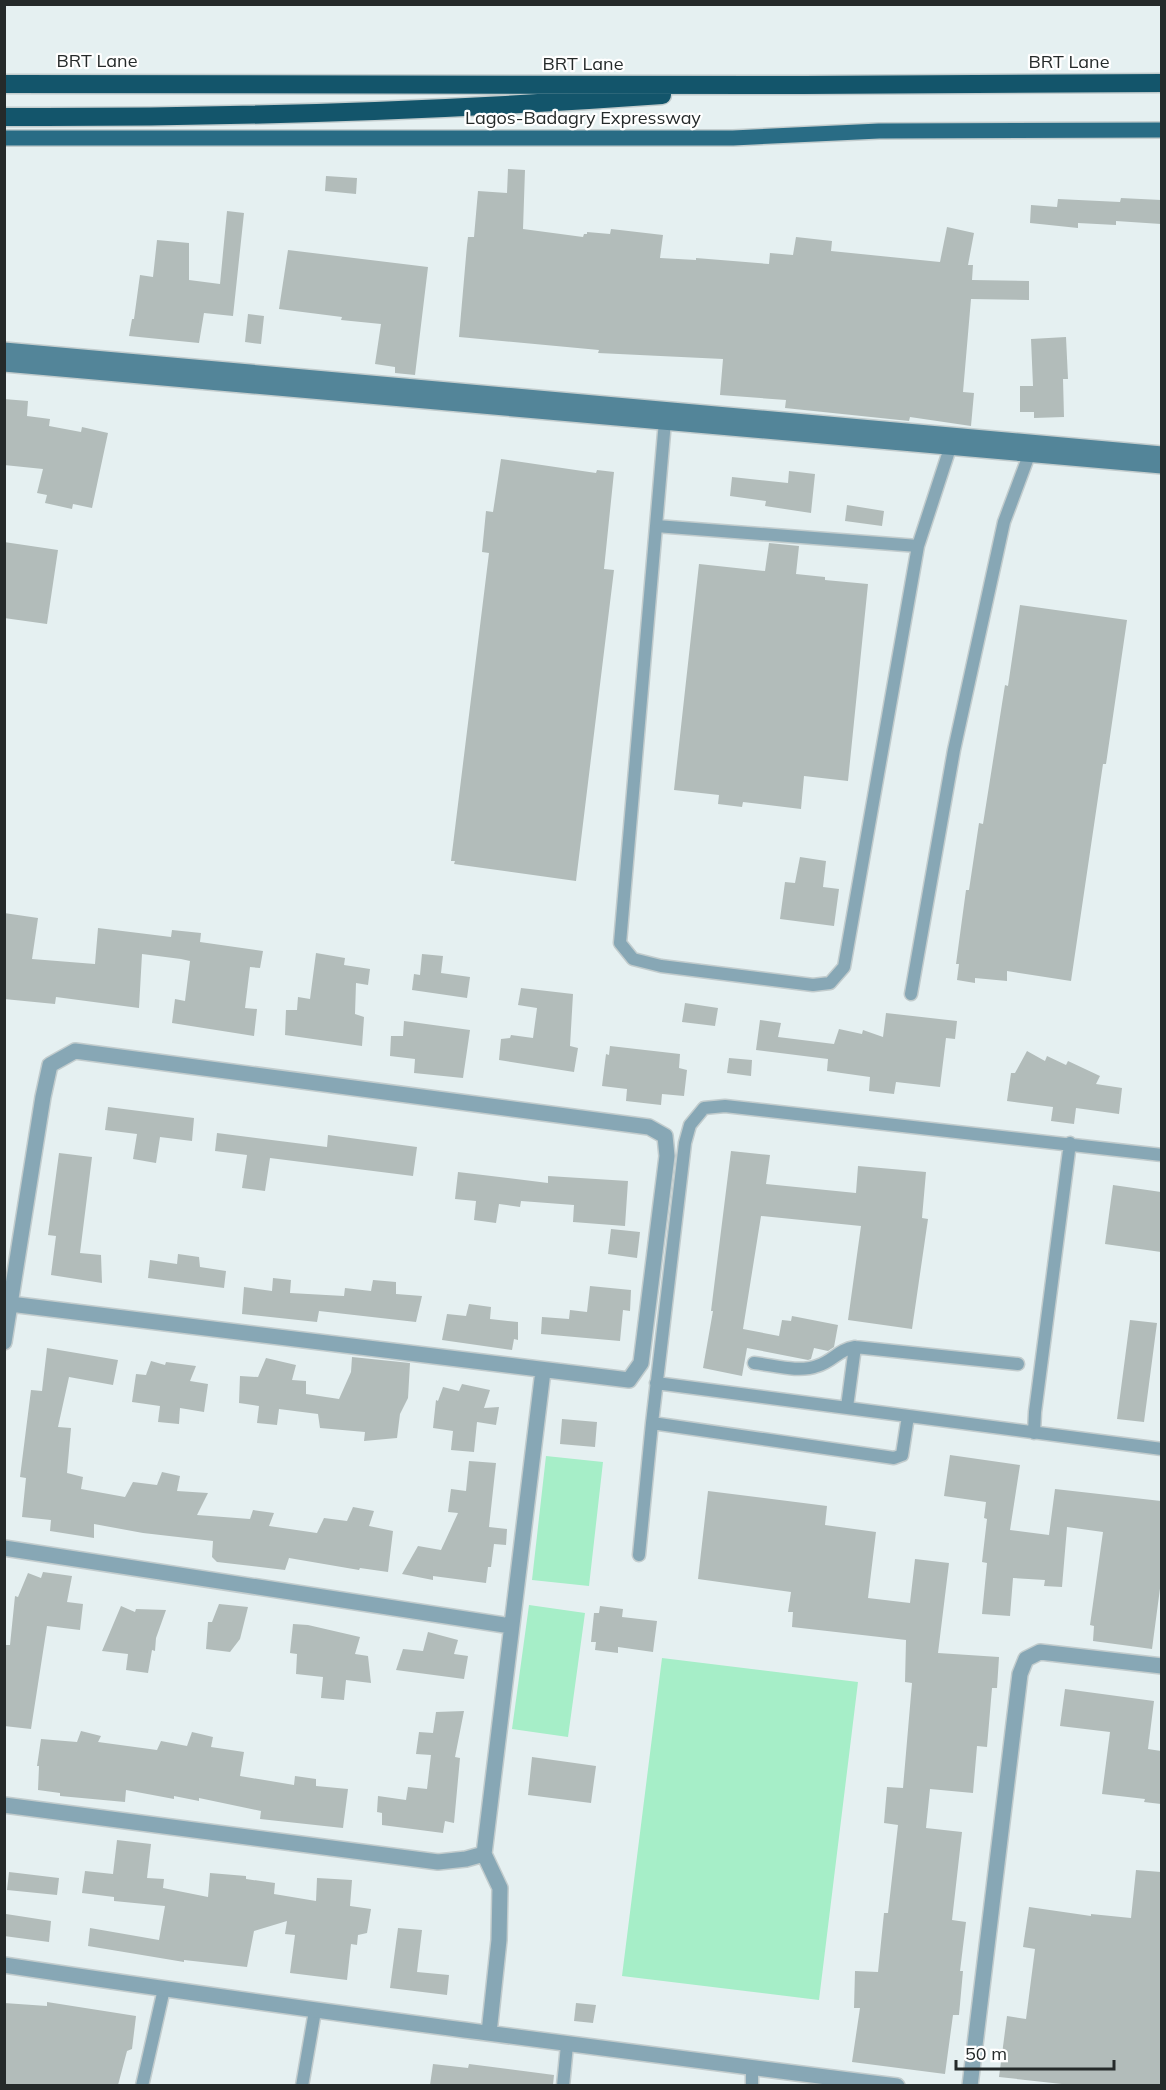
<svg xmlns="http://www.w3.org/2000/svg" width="1166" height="2090" viewBox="0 0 1166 2090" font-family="Mulish,sans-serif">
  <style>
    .green { fill: #a6eec8 }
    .building { fill: #b2bcba }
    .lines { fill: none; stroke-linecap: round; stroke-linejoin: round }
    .lane-casing { stroke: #c2cccd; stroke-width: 15 }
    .street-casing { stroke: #c2cccd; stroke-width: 18 }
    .secondary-casing { stroke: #c2cccd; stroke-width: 18 }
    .primary-casing { stroke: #c2cccd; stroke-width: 18 }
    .highway-casing { stroke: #c2cccd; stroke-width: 21 }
    .lane { stroke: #87a7b5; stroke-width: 12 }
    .street { stroke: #87a7b5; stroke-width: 15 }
    .secondary { stroke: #538599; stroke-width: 15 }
    .primary { stroke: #296c85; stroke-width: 15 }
    .highway { stroke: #13556b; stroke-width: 18 }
    .labels { text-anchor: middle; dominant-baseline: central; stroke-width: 4.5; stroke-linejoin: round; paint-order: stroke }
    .street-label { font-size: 18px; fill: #252a2a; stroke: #fff }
  </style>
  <rect width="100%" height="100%" fill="#e5f0f1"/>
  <path class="green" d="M546,1456L603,1462L589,1586L532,1580Z
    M529,1605L585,1613L568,1737L512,1729Z
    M662,1658L858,1682L819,2000L622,1976Z"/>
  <path class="building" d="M508,169L525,170L523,229L583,237L584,234H587V232L610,234L611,229L663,235L660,258L696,260V258L769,264L770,253L793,255L796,237L832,241L831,251L940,262L947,227L974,233L968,265H973L972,280L1029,281V300L971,299L963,392L974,393L971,426L910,417L909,421L785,408L786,400L720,395L723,359L598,353L599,350L459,337L467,245L468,237H474L478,191L507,193Z
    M326,176L357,178L356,194L325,191Z
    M1121,198L1161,200V224L1116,221V225L1078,223V228L1030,223L1031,205L1057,207L1058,199L1120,202Z
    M227,211L244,213L233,316L204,313L199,343L129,336L132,319H134L140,275L153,277L157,240L189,243V280L220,284Z
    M288,250L428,267L415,375L395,373V367L375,364L381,324L341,320L342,317L279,309Z
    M248,314L264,316L261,344L245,342Z
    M1066,337L1068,379H1063L1064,417L1034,418V412H1020V386H1033L1031,339Z
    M4,399L28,401L27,416L50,419L49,426L81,432L82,427L108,433L92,508L73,504L72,509L45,503L47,495L37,493L43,469L4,465Z
    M501,459L596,473L597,470L614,472L604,569L614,570L576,881L454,864L455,861H451L489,553L482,552L486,511L493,512Z
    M789,471L815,474L811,513L765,506L766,501L730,496L732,477L788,483Z
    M847,505L884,511L882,526L845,521Z
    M4,542L58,550L47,624L4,618Z
    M769,543L799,546L796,574L825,577V580L868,584L848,781L804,776L801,809L743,802L742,807L718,804L719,795L674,790L699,564L765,571Z
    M1020,605L1127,620L1106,764H1103L1071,981L1007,971V981L975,978V983L957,980L959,964H956L966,890H969L979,823L983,824L1005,685L1008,686Z
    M800,857L826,861L823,887L839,889L834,926L780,919L785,882L795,883Z
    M4,913L38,918L32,959L95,964L98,928L171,937L172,930L201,933L200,942L263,951L260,968L250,967L245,1008L257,1009L254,1036L172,1023L175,999L185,1001L190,961L181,959L142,954L139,1008L56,997L55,1004L4,999Z
    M316,953L345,958L344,965L370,969L368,985L356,983L355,1014L364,1017L362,1046L285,1035L286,1010H297L298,997L310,999Z
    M422,954L443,956L441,973L470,977L467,998L412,990L414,974L420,975Z
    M521,988L573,994L570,1046L578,1048L574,1072L499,1060L501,1039L510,1038L511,1035L533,1038L537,1008L518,1005Z
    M685,1003L718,1008L715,1026L682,1022Z
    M886,1013L957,1021L955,1039L946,1038L940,1087L896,1082L894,1094L869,1091L870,1077L827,1071L828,1059L756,1050L760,1020L781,1023L778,1037L834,1044L839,1029L862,1034L863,1030L883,1037Z
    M404,1021L470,1030L463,1078L414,1073L415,1059L390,1056L391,1036H403Z
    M610,1046L680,1054L679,1068L687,1070L684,1096L662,1094L661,1105L626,1101L627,1089L602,1086L606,1054L609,1055Z
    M1027,1051L1045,1061L1047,1056L1066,1065L1068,1061L1100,1076L1096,1084L1122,1088L1119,1114L1076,1108L1074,1124L1051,1121L1053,1107L1007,1101L1011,1073H1015Z
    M729,1058L752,1060L751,1076L727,1073Z
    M108,1107L194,1118L192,1141L160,1137L156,1163L133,1159L137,1134L105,1130Z
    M217,1133L327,1147L328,1135L417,1147L413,1176L270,1158L265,1191L242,1188L247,1155L215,1151Z
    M731,1151L770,1155L766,1184L856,1193L858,1166L926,1172L922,1218L928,1219L912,1329L848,1320L861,1226L761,1216L743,1329L779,1336L782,1320L791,1321L792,1316L838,1325L834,1347L828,1351L814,1348L811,1359L808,1360L747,1348L742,1376L703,1368L713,1311H711Z
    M59,1153L92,1157L80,1253L101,1255L102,1283L51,1275L56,1236L48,1235Z
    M458,1172L548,1183V1176L628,1181L625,1226L573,1222L574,1205L521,1201L520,1207L499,1204L496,1223L474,1220L476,1201L455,1199Z
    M1113,1185L1161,1192V1252L1105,1244Z
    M611,1229L640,1232L637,1258L608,1254Z
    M178,1254L199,1257L200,1267L226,1271L224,1288L148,1278L150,1260L177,1264Z
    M273,1278L291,1280L290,1293L344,1296L345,1288L371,1291L373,1280L396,1282V1294L422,1296L416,1322L319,1311L317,1322L242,1314L244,1287L272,1291Z
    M590,1286L631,1290L630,1311L623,1310L620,1341L541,1334L542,1317L569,1319L570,1310L587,1312Z
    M469,1304L491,1307L490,1319L518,1322V1340L514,1339L512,1350L442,1340L447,1314L466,1316Z
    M1130,1320L1157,1323L1144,1422L1117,1419Z
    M47,1348L118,1360L113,1385L69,1377L58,1427L71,1428L67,1473L83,1477L81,1489L125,1497L133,1482L157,1485L162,1472L180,1476L177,1491L208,1493L197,1515L250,1519L253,1510L274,1513L269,1526L317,1533L324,1518L347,1521L353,1507L374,1511L369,1526L393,1531L388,1572L360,1568L359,1570L289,1558L285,1570L217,1562L212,1557L213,1541L143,1533L94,1524V1538L50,1531L51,1520L22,1517L26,1478L20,1477L31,1390L42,1391Z
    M352,1357L410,1363L408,1398L400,1414L397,1438L364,1441L365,1432L320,1428L318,1414L279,1409L277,1425L257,1423L259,1406L239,1403L240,1376L258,1377L266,1358L296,1365L292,1380L306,1381V1394L339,1399L351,1372Z
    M151,1361L165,1365L166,1362L196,1366L190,1381L208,1384L204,1412L180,1408L179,1424L158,1422L160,1406L132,1402L136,1374L146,1375Z
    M462,1384L490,1390L484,1408L499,1407L496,1425L477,1422L474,1452L451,1450L453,1431L433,1428L436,1400L438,1401L443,1387L459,1391Z
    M562,1419L597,1422L595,1447L560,1444Z
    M950,1455L1020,1465L1010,1530L1049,1535L1055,1489L1161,1501V1581L1152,1649L1093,1641L1094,1626L1090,1625L1103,1532L1067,1527L1062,1587L1044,1586L1045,1580L1013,1578L1010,1616L982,1614L987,1563L982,1562L987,1519L984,1518L986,1502L944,1496Z
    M469,1461L496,1463L489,1527L507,1529L506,1545L494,1544L491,1567H488L486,1583L433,1576V1580L402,1574L418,1546L441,1550L458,1513L448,1512L451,1489L466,1491Z
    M708,1491L827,1506L825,1525L876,1532L868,1598L910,1603L915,1559L949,1563L938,1653L999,1657L997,1688H992L987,1747L977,1746L973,1793L930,1789L926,1828L962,1832L952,1920L966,1922L960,1971H963L959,2015H953L945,2074L852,2062L860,2008H854L855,1971L878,1972L884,1913H888L898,1825L884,1823L887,1787L903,1788L912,1683L905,1682L906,1640L792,1627L793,1612H788L791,1592L698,1579Z
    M43,1572L72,1576L67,1602L83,1604L80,1630L47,1626L31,1729L4,1726V1653L6,1645H10L15,1596L18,1597L28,1573L41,1578Z
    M219,1604L248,1607L240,1639L230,1652L206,1649L208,1622H212Z
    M121,1606L135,1612L136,1609L166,1610L156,1638L155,1651L152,1650L148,1673L126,1670L128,1654L102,1651Z
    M600,1606L623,1609L622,1617L657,1621L653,1652L618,1647V1653L595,1650L596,1642H591L594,1613H599Z
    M293,1624L308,1625L360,1637L355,1654L368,1656L371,1683L346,1680L344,1700L321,1698L323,1677L296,1674L297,1654L290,1653Z
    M428,1632L458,1640L454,1654L468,1656L464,1679L396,1670L403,1649L423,1651Z
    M1065,1689L1154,1701L1148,1749L1161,1751V1804L1144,1802L1145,1799L1102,1794L1110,1732L1060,1726Z
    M464,1711L455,1757L460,1758L454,1823L445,1821L443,1833L382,1825V1813L377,1812L378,1796L406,1800L408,1787L427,1789L431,1755L416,1754L419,1732L433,1733L436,1712Z
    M81,1731L101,1736L98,1742L157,1750L161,1741L187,1746L192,1732L213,1737L211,1747L244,1752L240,1776L294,1785L295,1776L316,1779V1786L348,1789L343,1828L260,1819L261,1811L199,1798V1801L174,1796V1799L126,1790L125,1802L60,1796V1793L38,1790L39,1766H37L41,1739L77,1742Z
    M532,1757L596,1766L591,1803L528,1795Z
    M117,1840L151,1844L147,1878L164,1879L163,1888L208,1897L210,1873L246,1876V1879L275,1883L274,1894L316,1901L317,1878L352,1880L350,1906L371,1909L367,1933L358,1935L357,1945L351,1944L347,1980L290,1973L295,1935L285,1934L287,1921L254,1931L247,1967L184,1960V1962L88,1946L90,1928L159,1940L165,1906L114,1901V1897L82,1893L85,1871L113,1874Z
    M1136,1870L1161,1872V2085H1071L999,2077L1007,2016L1026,2019L1035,1949L1023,1947L1029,1907L1091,1916V1914L1131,1918Z
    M9,1872L59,1878L57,1895L7,1890Z
    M6,1914L51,1921L49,1942L4,1936Z
    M398,1928L422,1930L417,1972L449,1975L447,1995L390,1988Z
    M47,2002L136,2016L132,2049L127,2051L118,2085H4V2003L47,2006Z
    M576,2003L596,2005L593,2023L574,2021Z
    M433,2064L468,2068L469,2064L554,2075L553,2085H430Z"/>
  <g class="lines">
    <defs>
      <path id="lane" d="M656,526L665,421
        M918,546L656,526L620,943L633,959L661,966L813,985L830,983L844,967L918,546L950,448
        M911,994L954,750L1004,522L1029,455
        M754,1363C773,1365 799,1373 817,1366C834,1361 837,1350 855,1347L1018,1364
        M656,1383L1162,1449
        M847,1407L855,1347
        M652,1423L894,1458L902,1455L908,1416
        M1034,1433L1035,1412L1070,1143
        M639,1555L652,1423L685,1143L690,1125L704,1108L725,1106L1162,1155
        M142,2086L164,1989
        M302,2086L315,2011
        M563,2086L567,2045
        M752,2086V2068"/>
      <path id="street" d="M4,1342L43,1097L50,1065L75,1051L649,1127L665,1136L667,1156L641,1363L629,1380L10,1304
        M4,1548L511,1626
        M4,1805L438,1862L466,1859L484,1854
        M4,1965C301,2010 599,2048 897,2086
        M489,2033L499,1940L500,1888L484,1854L543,1371
        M970,2086L1020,1674L1026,1659L1040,1652L1162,1666"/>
      <path id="secondary" d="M4,350L1162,454
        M4,364L1162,466"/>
      <path id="primary" d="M4,138H733L879,131L1162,130"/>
      <path id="highway" d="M4,84L804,85L1162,83
        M4,117C224,118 443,111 662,95"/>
    </defs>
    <use href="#lane" class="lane-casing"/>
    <use href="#street" class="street-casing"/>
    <use href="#secondary" class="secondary-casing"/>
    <use href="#primary" class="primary-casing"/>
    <use href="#highway" class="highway-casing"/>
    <use href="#lane" class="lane"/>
    <use href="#street" class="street"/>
    <use href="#secondary" class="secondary"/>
    <use href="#primary" class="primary"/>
    <use href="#highway" class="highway"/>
  </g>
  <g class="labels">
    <g class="street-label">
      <text x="97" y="60">BRT Lane</text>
      <text x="1069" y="61">BRT Lane</text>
      <text x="583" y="63">BRT Lane</text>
      <text x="583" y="117">Lagos-Badagry Expressway</text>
    </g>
  </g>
  <rect width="1166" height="2090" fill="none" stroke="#252a2a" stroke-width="12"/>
  <path d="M956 2060v9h158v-9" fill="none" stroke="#252a2a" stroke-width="3"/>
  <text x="965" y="2060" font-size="18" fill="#252a2a" stroke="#ffffff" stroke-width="4.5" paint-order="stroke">50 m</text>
</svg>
